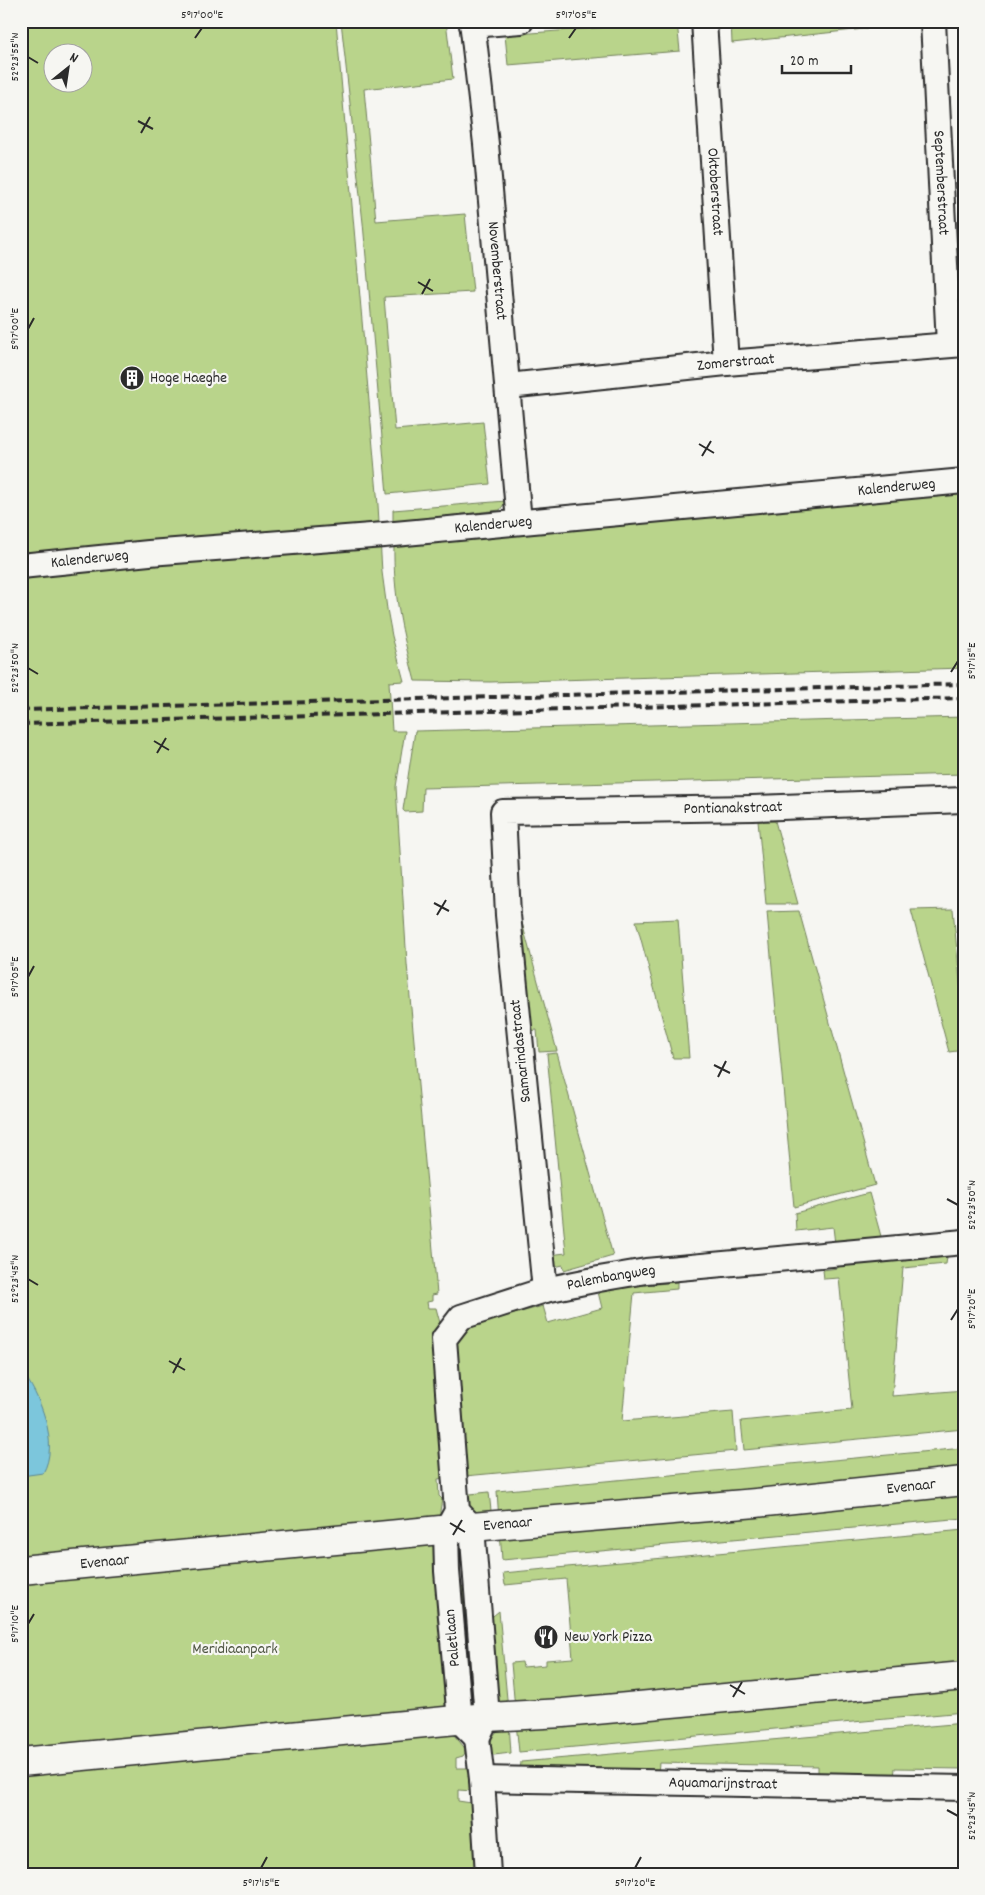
<svg xmlns="http://www.w3.org/2000/svg" width="985" height="1895" viewBox="0 0 985 1895" font-family="Dekko,sans-serif">
  <style>
    .green { fill: #b9d48b; stroke: #72805b; fill-rule: evenodd }
    .water { fill: #7cc6dc; stroke: #5c8895 }
    .lines { fill: none; stroke-linecap: round; stroke-linejoin: round }
    .minor-casing { stroke: #2b2b2b; stroke-width: 28 }
    .major-casing { stroke: #2b2b2b; stroke-width: 31 }
    .minor { stroke: #f6f6f2; stroke-width: 24 }
    .major { stroke: #f6f6f2; stroke-width: 28 }
    .rail { stroke: #2b2b2b; stroke-width: 4; stroke-dasharray: 8 4; stroke-linecap: butt }
    .ticks { fill: none; stroke: #2b2b2b; stroke-width: 2 }
    .labels { text-anchor: middle; dominant-baseline: central; stroke-width: 4.5; stroke-linejoin: round; paint-order: stroke }
    .street-label { font-size: 16px; fill: #2b2b2b; stroke: #f6f6f2 }
    .poi-label { font-size: 16px; fill: #2b2b2b; stroke: #f6f6f2; text-anchor: start }
    .park-label { font-size: 16px; fill: #4e5543; stroke: #f6f6f2 }
    .neatline { fill: none; stroke: #2b2b2b; stroke-width: 2 }
    .ticks-label { font-size: 12px; text-anchor: middle; fill: #2b2b2b }
  </style>
  <rect width="100%" height="100%" fill="#f6f6f2"/>
  <filter id="ink" filterUnits="userSpaceOnUse"><feTurbulence type="fractalNoise" baseFrequency=".02" numOctaves="2"/><feDisplacementMap in="SourceGraphic" scale="10" xChannelSelector="R" yChannelSelector="G"/><feConvolveMatrix kernelMatrix="1 2 1 2 8 2 1 2 1" color-interpolation-filters="sRGB"/></filter>
  <g filter="url(#ink)">
    <path class="green" d="M21,21H336L378,505L382,572L387,609L392,636L404,681L389,682L392,731H405L396,787L407,964L437,1294L432,1295V1301L427,1302L428,1308H436L440,1323L436,1331L444,1478L438,1479L439,1496L442,1499L440,1511L454,1735L464,1747L465,1753L463,1756L456,1758V1768H467L470,1771L473,1791L458,1790V1801L478,1804L484,1874H21ZM52,52H82V82H52Z
      M341,21H446L453,79L364,89L376,221L465,214L473,292L384,297L395,430L483,422L490,484L387,494L363,223Z
      M731,21H901L902,25L732,43Z
      M677,22L680,51L508,65L505,35Z
      M964,491V668L490,682L415,681C402,632 393,595 394,543Z
      M506,501L500,510L393,522V510Z
      M964,717V774L423,788L422,811L405,812L403,810L415,731Z
      M758,821H775L798,904H766Z
      M953,909L964,1024V1050L949,1052L911,910Z
      M799,911L875,1185L794,1207L767,912Z
      M521,919L557,1051L539,1052L537,1030L528,1031L517,920Z
      M678,919L689,1058H673L636,921Z
      M557,1053L613,1256L564,1270L563,1265L550,1268L549,1255L566,1253L547,1054Z
      M869,1193L882,1240L835,1244L833,1227L796,1231L795,1213Z
      M947,1257L946,1264L903,1268L892,1396L964,1390V1429L744,1450L741,1421L852,1410L839,1278L824,1279L823,1270L838,1268V1266Z
      M677,1282V1289L634,1293L622,1421L733,1412L736,1451L465,1476L454,1349L459,1334L470,1326L543,1306L548,1323L602,1308L598,1292L616,1288Z
      M964,1448V1477L499,1521L497,1491Z
      M964,1490V1518L502,1560L500,1531Z
      M489,1492L492,1520C478,1515 467,1510 467,1495L470,1494Z
      M964,1530V1668L515,1709L511,1663L522,1662L523,1667L546,1665V1660L573,1658L566,1579L505,1585L503,1573Z
      M463,1586L469,1588L477,1686L472,1689L467,1687L458,1590Z
      M499,1611L508,1710L496,1706L487,1621Z
      M964,1682V1712L519,1752L516,1723Z
      M964,1723V1769L895,1768L894,1778L818,1776V1766L659,1763L658,1773L520,1770L521,1762Z
      M509,1724L511,1753L494,1755L490,1753C489,1739 495,1729 509,1724Z"/>
    <path class="water" d="M21,1370C40,1395 60,1444 43,1473L21,1476Z"/>
    <g class="lines">
      <defs>
        <g id="minor">
          <path id="s1" d="M472,21L486,144L519,522"/>
          <path id="s2" d="M704,21L726,363"/>
          <path id="s3" d="M933,21L949,345"/>
          <path d="M472,25L521,21"/>
          <path id="s4" d="M508,386L726,363L964,344"/>
          <path id="s5" d="M21,566L149,553L384,535L964,481"/>
          <path id="s6" d="M545,1290L508,915L503,812L753,808L964,800"/>
          <path id="s7" d="M457,1511L472,1527L487,1717L477,1738L460,1721L447,1571L446,1531L457,1511L444,1339L461,1317L545,1290L599,1279L646,1271L964,1242"/>
          <path d="M477,1738L482,1779L488,1874"/>
          <path id="s8" d="M482,1779L964,1788"/>
        </g>
        <g id="major">
          <path id="s9" d="M21,1570L472,1527L756,1503L964,1481"/>
          <path d="M21,1762L487,1717L563,1713L964,1676"/>
        </g>
      </defs>
      <use href="#minor" class="minor-casing"/>
      <use href="#major" class="major-casing"/>
      <use href="#minor" class="minor"/>
      <use href="#major" class="major"/>
      <path class="rail" d="M21,710L964,684
        M21,724L964,698"/>
    </g>
  </g>
  <path class="ticks" d="M195,38L202,28M569,38L576,28M28,57L38,63M138,121L153,129M141,133L150,117M418,282L433,291M422,294L430,279M28,329L34,318M699,444L714,453M702,456L711,441M28,668L38,674M951,672L958,661M154,741L169,750M157,753L166,738M434,903L449,911M437,915L446,900M28,977L34,966M714,1065L730,1073M718,1077L726,1061M947,1199L958,1205M28,1279L38,1285M951,1320L958,1309M169,1361L185,1370M173,1373L181,1358M450,1523L465,1532M453,1535L462,1520M28,1624L34,1614M730,1685L745,1694M733,1697L742,1682M947,1810L958,1816M261,1868L267,1857M635,1868L641,1857"/>
  <defs>
    <symbol id="building-disc" viewBox="-11 -11 22 22"><circle r="9.5" fill="#2b2b2b" stroke="#f6f6f2"/><path d="M-4-6H4V6H1V3H-1V6H-4ZM-2.5-4.3h1.7v1.8h-1.7ZM.8-4.3h1.7v1.8H.8ZM-2.5-1h1.7V.8h-1.7ZM.8-1h1.7V.8H.8Z" fill="#fff"/></symbol>
    <symbol id="restaurant-disc" viewBox="-11 -11 22 22"><circle r="9.5" fill="#2b2b2b" stroke="#f6f6f2"/><path d="M-5-6h1v4h1v-4h1v4h1v-4h1v5L-1.5 .5V6h-2V.5L-5-1ZM5-6V6H3V1.5H1.5Q1.5-4 5-6Z" fill="#fff"/></symbol>
  </defs>
  <g fill-rule="evenodd">
    <use href="#building-disc" x="118" y="364" width="28" height="28"/>
    <use href="#restaurant-disc" x="532" y="1623" width="28" height="28"/>
  </g>
  <g class="labels">
    <g class="street-label">
      <text stroke="none"><textPath href="#s3" startOffset="162">Septemberstraat</textPath></text>
      <text stroke="none"><textPath href="#s2" startOffset="171">Oktoberstraat</textPath></text>
      <text stroke="none"><textPath href="#s1" startOffset="251">Novemberstraat</textPath></text>
      <text stroke="none"><textPath href="#s4" startOffset="229">Zomerstraat</textPath></text>
      <text stroke="none"><textPath href="#s5" startOffset="879">Kalenderweg</textPath></text>
      <text stroke="none"><textPath href="#s5" startOffset="474">Kalenderweg</textPath></text>
      <text stroke="none"><textPath href="#s5" startOffset="69">Kalenderweg</textPath></text>
      <text stroke="none"><textPath href="#s6" startOffset="710">Pontianakstraat</textPath></text>
      <text transform="translate(521 1051) rotate(-96)">Samarindastraat</text>
      <text stroke="none"><textPath href="#s7" startOffset="829">Palembangweg</textPath></text>
      <text stroke="none"><textPath href="#s9" startOffset="894">Evenaar</textPath></text>
      <text stroke="none"><textPath href="#s9" startOffset="489">Evenaar</textPath></text>
      <text stroke="none"><textPath href="#s9" startOffset="84">Evenaar</textPath></text>
      <text transform="translate(453 1638) rotate(-95)">Paletlaan</text>
      <text stroke="none"><textPath href="#s8" startOffset="241">Aquamarijnstraat</textPath></text>
    </g>
    <g class="poi-label">
      <text x="150" y="378">Hoge Haeghe</text>
      <text x="564" y="1637">New York Pizza</text>
    </g>
    <g class="park-label">
      <text x="235" y="1649">Meridiaanpark</text>
    </g>
  </g>
  <rect width="985" height="1895" fill="none" stroke="#f6f6f2" stroke-width="55"/>
  <g transform="translate(68 68) rotate(30)"><circle r="24" fill="#f6f6f2" stroke="#a5a5a2"/>
  <path d="M0-4L9 19L0 12L-9 19Z" fill="#2b2b2b"/>
  <text y="-8" font-size="14" font-weight="bold" text-anchor="middle" fill="#2b2b2b">N</text>
  </g>
  <path d="M782 65v8h69v-8" fill="none" stroke="#2b2b2b" stroke-width="2.5"/>
  <text x="790" y="65" font-size="15" fill="#2b2b2b" stroke="#f6f6f2" stroke-width="4" paint-order="stroke">20 m</text>
  <rect x="28" y="28" width="930" height="1840" class="neatline"/>
  <g class="ticks-label">
    <text x="202" y="18">5°17'00"E</text>
    <text x="576" y="18">5°17'05"E</text>
    <text transform="translate(14 57) rotate(-90)" y="4">52°23'55"N</text>
    <text transform="translate(14 329) rotate(-90)" y="4">5°17'00"E</text>
    <text transform="translate(971 661) rotate(-90)" y="4">5°17'15"E</text>
    <text transform="translate(14 668) rotate(-90)" y="4">52°23'50"N</text>
    <text transform="translate(14 977) rotate(-90)" y="4">5°17'05"E</text>
    <text transform="translate(971 1205) rotate(-90)" y="4">52°23'50"N</text>
    <text transform="translate(14 1279) rotate(-90)" y="4">52°23'45"N</text>
    <text transform="translate(971 1309) rotate(-90)" y="4">5°17'20"E</text>
    <text transform="translate(14 1624) rotate(-90)" y="4">5°17'10"E</text>
    <text transform="translate(971 1816) rotate(-90)" y="4">52°23'45"N</text>
    <text x="261" y="1886">5°17'15"E</text>
    <text x="635" y="1886">5°17'20"E</text>
  </g>
</svg>
